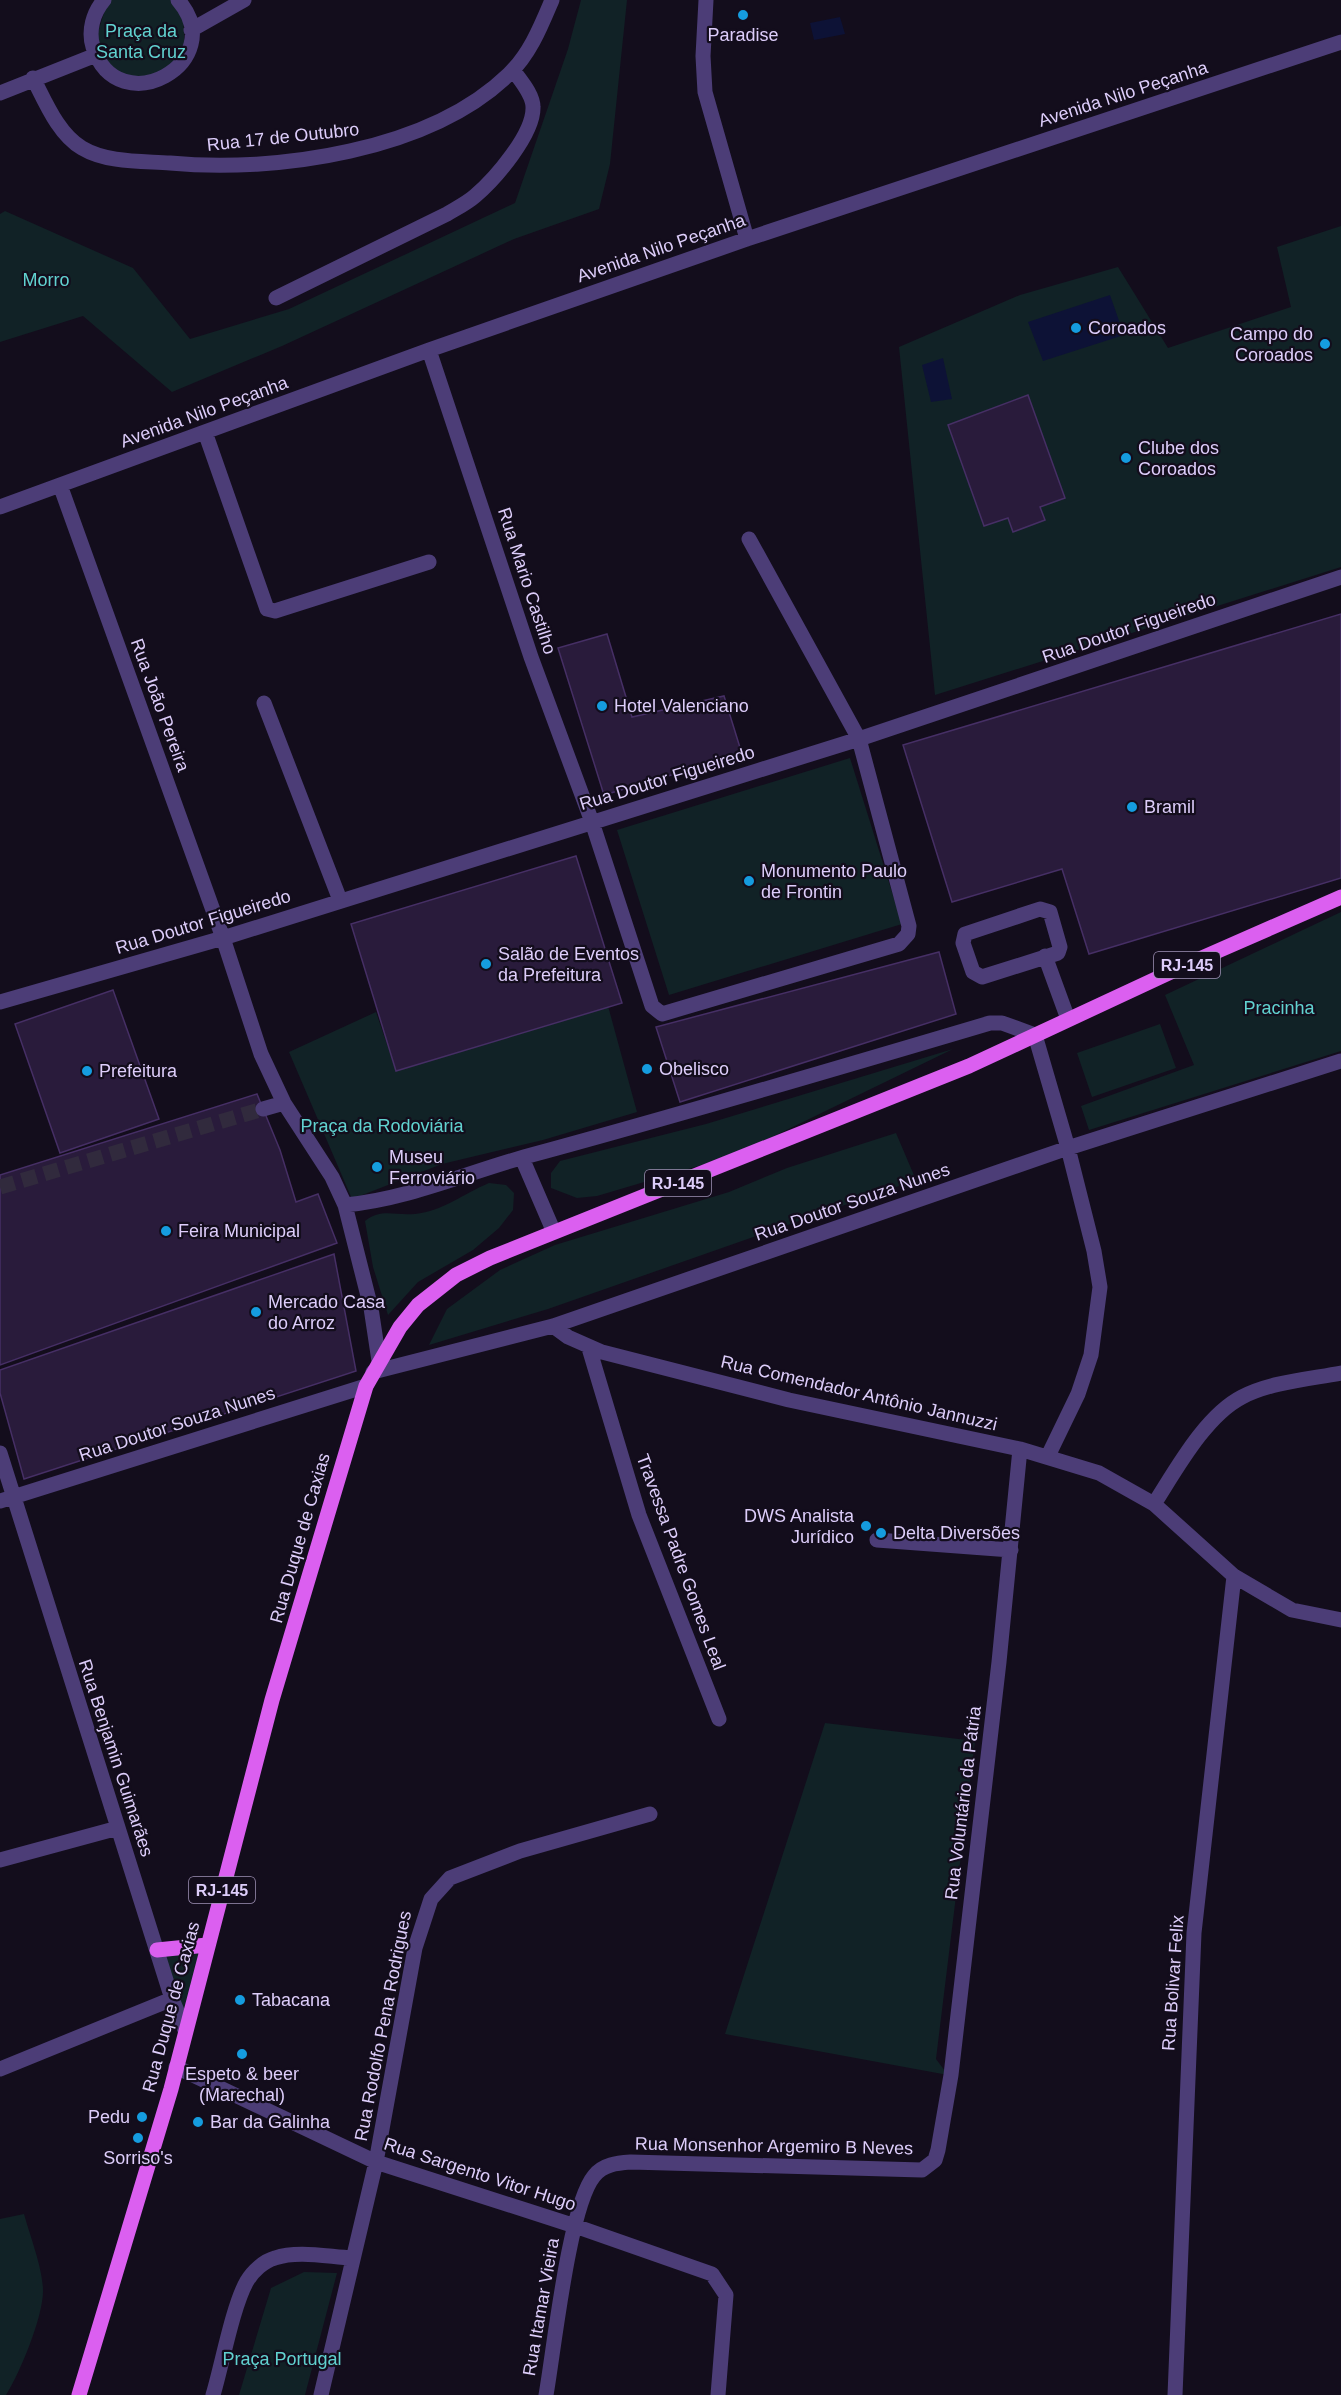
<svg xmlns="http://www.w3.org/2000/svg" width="1341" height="2395" viewBox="0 0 1341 2395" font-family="Arial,sans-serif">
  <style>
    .green { fill: #112226 }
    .water { fill: #0d1236 }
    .building { fill: #291b3b; stroke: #462f65; stroke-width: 1.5 }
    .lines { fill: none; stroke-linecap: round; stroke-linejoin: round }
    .minor-tunnel { stroke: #312a3d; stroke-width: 15; stroke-dasharray: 15 8; stroke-linecap: butt }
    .minor { stroke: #4c3d77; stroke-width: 15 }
    .major { stroke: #db5ff0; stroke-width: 15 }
    .poi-dot { fill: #159cdf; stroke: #130d1c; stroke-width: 2 }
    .labels { text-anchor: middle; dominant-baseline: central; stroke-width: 4.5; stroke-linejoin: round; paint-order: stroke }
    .shield { fill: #130d1c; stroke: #a093b7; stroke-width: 1.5 }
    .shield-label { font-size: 16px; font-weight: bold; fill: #ddcdfa }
    .park-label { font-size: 18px; fill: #61d2d0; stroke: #130d1c }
    .poi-label { font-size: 18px; fill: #ddcdfa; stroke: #130d1c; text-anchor: start }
    .street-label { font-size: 18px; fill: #ddcdfa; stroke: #130d1c }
  </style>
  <rect width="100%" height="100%" fill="#130d1c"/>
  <path class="green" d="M108,0H174L183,12L185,55L159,79L116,76L94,45Z
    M581,0H627L610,164L599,209L514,239L282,346L172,392L83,316L0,342V214L5,211L133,268L190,339L289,309L515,203L568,49Z
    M1341,226V567L935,695L899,347L1020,295L1118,267L1168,348L1291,307L1277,247Z
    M850,758L902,924L669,995L617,830Z
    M1341,912V1051L1089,1130L1081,1106L1194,1065L1165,995Z
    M608,1006L637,1112L543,1140L442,1164L352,1199L289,1052L376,1012L396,1071Z
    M1160,1024L1176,1068L1092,1097L1077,1053Z
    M953,1049L770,1138L705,1164L597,1196L577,1198L551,1188V1173L560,1161L706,1124Z
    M896,1133L916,1180L548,1309L429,1345L447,1309L500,1270L555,1245L729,1192L787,1168Z
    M489,1183L506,1185L514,1193L513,1210L499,1228L473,1250L418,1282L388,1315L373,1267L365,1221C382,1208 394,1216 415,1214C443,1211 463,1194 489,1183Z
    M825,1723L975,1741L936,2059L948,2075L725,2034Z
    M205,1946L185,2024L160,1952Z
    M24,2214C30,2236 43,2269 43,2291C43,2317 20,2373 6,2395H0V2219Z
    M304,2272L337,2273L305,2395H239L271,2288Z"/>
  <path class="water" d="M840,17L845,34L814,40L810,23Z
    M1110,295L1124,335L1043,361L1028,322Z
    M943,358L952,399L931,402L922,365Z"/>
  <path class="building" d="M1028,395L1065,498L1040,507L1045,520L1013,532L1008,518L984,526L948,425Z
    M1341,614V878L1089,954L1062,869L952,902L903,745Z
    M607,634L632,717L724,696L742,754L604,795L558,648Z
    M576,856L622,1003L396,1071L351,924Z
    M939,952L956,1014L680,1102L656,1027Z
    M113,990L159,1119L60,1153L15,1024Z
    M257,1094L280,1150L296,1202L318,1194L337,1243L0,1365V1175Z
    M334,1254L356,1371L24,1479L0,1393V1370Z"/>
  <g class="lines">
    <path class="minor-tunnel" d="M0,1187L263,1109"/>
    <path class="minor" d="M104,0C93,13 88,31 93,47C118,125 232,62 178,0
      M706,0L703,56L705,92L747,239
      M191,30L244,0
      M33,78C45,101 58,134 82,148C107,163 142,161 170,163C276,173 430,151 509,74C530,54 541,26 552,0
      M0,93L96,55
      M276,298L447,214C457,208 467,203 475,196C495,179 534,134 533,107C533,94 520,80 513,70
      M429,350L531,657L592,822L652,1006L662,1014L899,944L908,934L909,926L859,739L749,539
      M205,432L267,609L275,611L429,562
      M60,485L223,938L261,1054L284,1103L332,1177L345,1205L371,1308L379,1361
      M0,507L429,350L747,239L1341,42
      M264,703L340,900
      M1040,909L1050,912L1060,947L1058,953L982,977L973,972L963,943L965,934Z
      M1045,956L1068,1019
      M0,1002L223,938L859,739L1341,577
      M263,1109L284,1103
      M522,1158L553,1230
      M345,1205C407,1199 464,1174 524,1157C680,1115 835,1069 990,1023H1002L1035,1035L1068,1148L1094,1251L1100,1287L1091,1355L1078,1394L1048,1456
      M553,1326L568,1337L602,1352L789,1400L1020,1449L1099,1473L1154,1504L1234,1576L1292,1610L1341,1620
      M589,1348L639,1515L719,1719
      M373,1372L553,1326L1068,1148L1341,1061
      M0,1453L172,1999L185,2030
      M0,1501L366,1386
      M1154,1504C1176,1470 1205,1416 1242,1397C1271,1382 1309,1379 1341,1373
      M877,1540L1011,1550
      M0,1860L118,1828
      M176,2067L376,2162L575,2226L712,2274L726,2295L718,2395
      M0,2069L172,1999
      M213,2395C222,2365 233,2305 247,2281C253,2271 264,2261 275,2258C298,2250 329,2257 352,2258
      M321,2395L376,2162L415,1948L431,1899L450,1878L520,1851L650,1814
      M546,2395C554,2350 569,2206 594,2176C603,2164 618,2163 631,2162L922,2170L935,2160L938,2150L951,2075L999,1662L1020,1449
      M1175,2395L1194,1933L1234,1576"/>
    <path class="major" d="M157,1950L207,1945
      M79,2395L171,2089L272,1700L366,1386L400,1327L418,1305L456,1275L490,1258L969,1066L1188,964L1341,897"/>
  </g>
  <g class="poi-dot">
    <circle cx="743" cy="15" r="6"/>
    <circle cx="1076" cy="328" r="6"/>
    <circle cx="1325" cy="344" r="6"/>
    <circle cx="1126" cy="458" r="6"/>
    <circle cx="602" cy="706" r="6"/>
    <circle cx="1132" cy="807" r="6"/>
    <circle cx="749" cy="881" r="6"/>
    <circle cx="486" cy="964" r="6"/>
    <circle cx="647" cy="1069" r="6"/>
    <circle cx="87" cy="1071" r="6"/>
    <circle cx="377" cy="1167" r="6"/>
    <circle cx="166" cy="1231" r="6"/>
    <circle cx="256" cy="1312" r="6"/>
    <circle cx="866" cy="1526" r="6"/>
    <circle cx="881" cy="1533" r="6"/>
    <circle cx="240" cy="2000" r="6"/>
    <circle cx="242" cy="2054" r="6"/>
    <circle cx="142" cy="2117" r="6"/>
    <circle cx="198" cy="2122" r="6"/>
    <circle cx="138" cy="2138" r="6"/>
  </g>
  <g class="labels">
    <g class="shield">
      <rect x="1154" y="952" width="66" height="26" rx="4.5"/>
      <rect x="645" y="1170" width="66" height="26" rx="4.5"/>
      <rect x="189" y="1877" width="66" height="26" rx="4.5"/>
    </g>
    <g class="shield-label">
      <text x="1187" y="965">RJ-145</text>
      <text x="678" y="1183">RJ-145</text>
      <text x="222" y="1890">RJ-145</text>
    </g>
    <g class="park-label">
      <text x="141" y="31">Praça da<tspan x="141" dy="21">Santa Cruz</tspan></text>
      <text x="46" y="280">Morro</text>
      <text x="1279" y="1008">Pracinha</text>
      <text x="382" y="1126">Praça da Rodoviária</text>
      <text x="282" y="2359">Praça Portugal</text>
    </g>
    <g class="poi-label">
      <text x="743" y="35" text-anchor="middle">Paradise</text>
      <text x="1088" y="328">Coroados</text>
      <text x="1313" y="334" text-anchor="end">Campo do<tspan x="1313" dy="21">Coroados</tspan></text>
      <text x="1138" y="448">Clube dos<tspan x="1138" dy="21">Coroados</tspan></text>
      <text x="614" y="706">Hotel Valenciano</text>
      <text x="1144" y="807">Bramil</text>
      <text x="761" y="871">Monumento Paulo<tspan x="761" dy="21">de Frontin</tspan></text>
      <text x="498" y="954">Salão de Eventos<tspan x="498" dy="21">da Prefeitura</tspan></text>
      <text x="659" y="1069">Obelisco</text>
      <text x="99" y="1071">Prefeitura</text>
      <text x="389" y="1157">Museu<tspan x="389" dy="21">Ferroviário</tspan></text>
      <text x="178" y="1231">Feira Municipal</text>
      <text x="268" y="1302">Mercado Casa<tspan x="268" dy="21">do Arroz</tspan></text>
      <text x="854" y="1516" text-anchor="end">DWS Analista<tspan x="854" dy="21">Jurídico</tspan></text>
      <text x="893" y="1533">Delta Diversões</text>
      <text x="252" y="2000">Tabacana</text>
      <text x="242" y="2074" text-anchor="middle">Espeto &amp; beer<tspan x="242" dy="21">(Marechal)</tspan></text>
      <text x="130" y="2117" text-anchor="end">Pedu</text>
      <text x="210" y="2122">Bar da Galinha</text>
      <text x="138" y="2158" text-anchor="middle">Sorriso's</text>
    </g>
    <g class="street-label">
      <text transform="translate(1123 94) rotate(-18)">Avenida Nilo Peçanha</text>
      <text transform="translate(283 137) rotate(-6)">Rua 17 de Outubro</text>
      <text transform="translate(661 248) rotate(-19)">Avenida Nilo Peçanha</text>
      <text transform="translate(204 412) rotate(-20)">Avenida Nilo Peçanha</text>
      <text transform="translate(527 581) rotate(72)">Rua Mario Castilho</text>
      <text transform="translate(1129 628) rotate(-19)">Rua Doutor Figueiredo</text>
      <text transform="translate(160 705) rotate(70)">Rua João Pereira</text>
      <text transform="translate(667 778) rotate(-17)">Rua Doutor Figueiredo</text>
      <text transform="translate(203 922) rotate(-17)">Rua Doutor Figueiredo</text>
      <text transform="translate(852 1202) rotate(-19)">Rua Doutor Souza Nunes</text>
      <text transform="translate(859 1393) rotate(13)">Rua Comendador Antônio Jannuzzi</text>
      <text transform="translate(177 1424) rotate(-18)">Rua Doutor Souza Nunes</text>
      <text transform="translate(300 1538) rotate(-74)">Rua Duque de Caxias</text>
      <text transform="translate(681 1562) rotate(70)">Travessa Padre Gomes Leal</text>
      <text transform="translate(116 1758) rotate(72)">Rua Benjamin Guimarães</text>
      <text transform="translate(963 1803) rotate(-83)">Rua Voluntário da Pátria</text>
      <text transform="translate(1173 1983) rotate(-86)">Rua Bolivar Felix</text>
      <text transform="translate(171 2007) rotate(-75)">Rua Duque de Caxias</text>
      <text transform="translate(383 2026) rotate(-79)">Rua Rodolfo Pena Rodrigues</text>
      <text transform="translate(774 2146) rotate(1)">Rua Monsenhor Argemiro B Neves</text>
      <text transform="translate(480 2174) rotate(18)">Rua Sargento Vitor Hugo</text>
      <text transform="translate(541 2307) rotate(-80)">Rua Itamar Vieira</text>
    </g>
  </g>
</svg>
